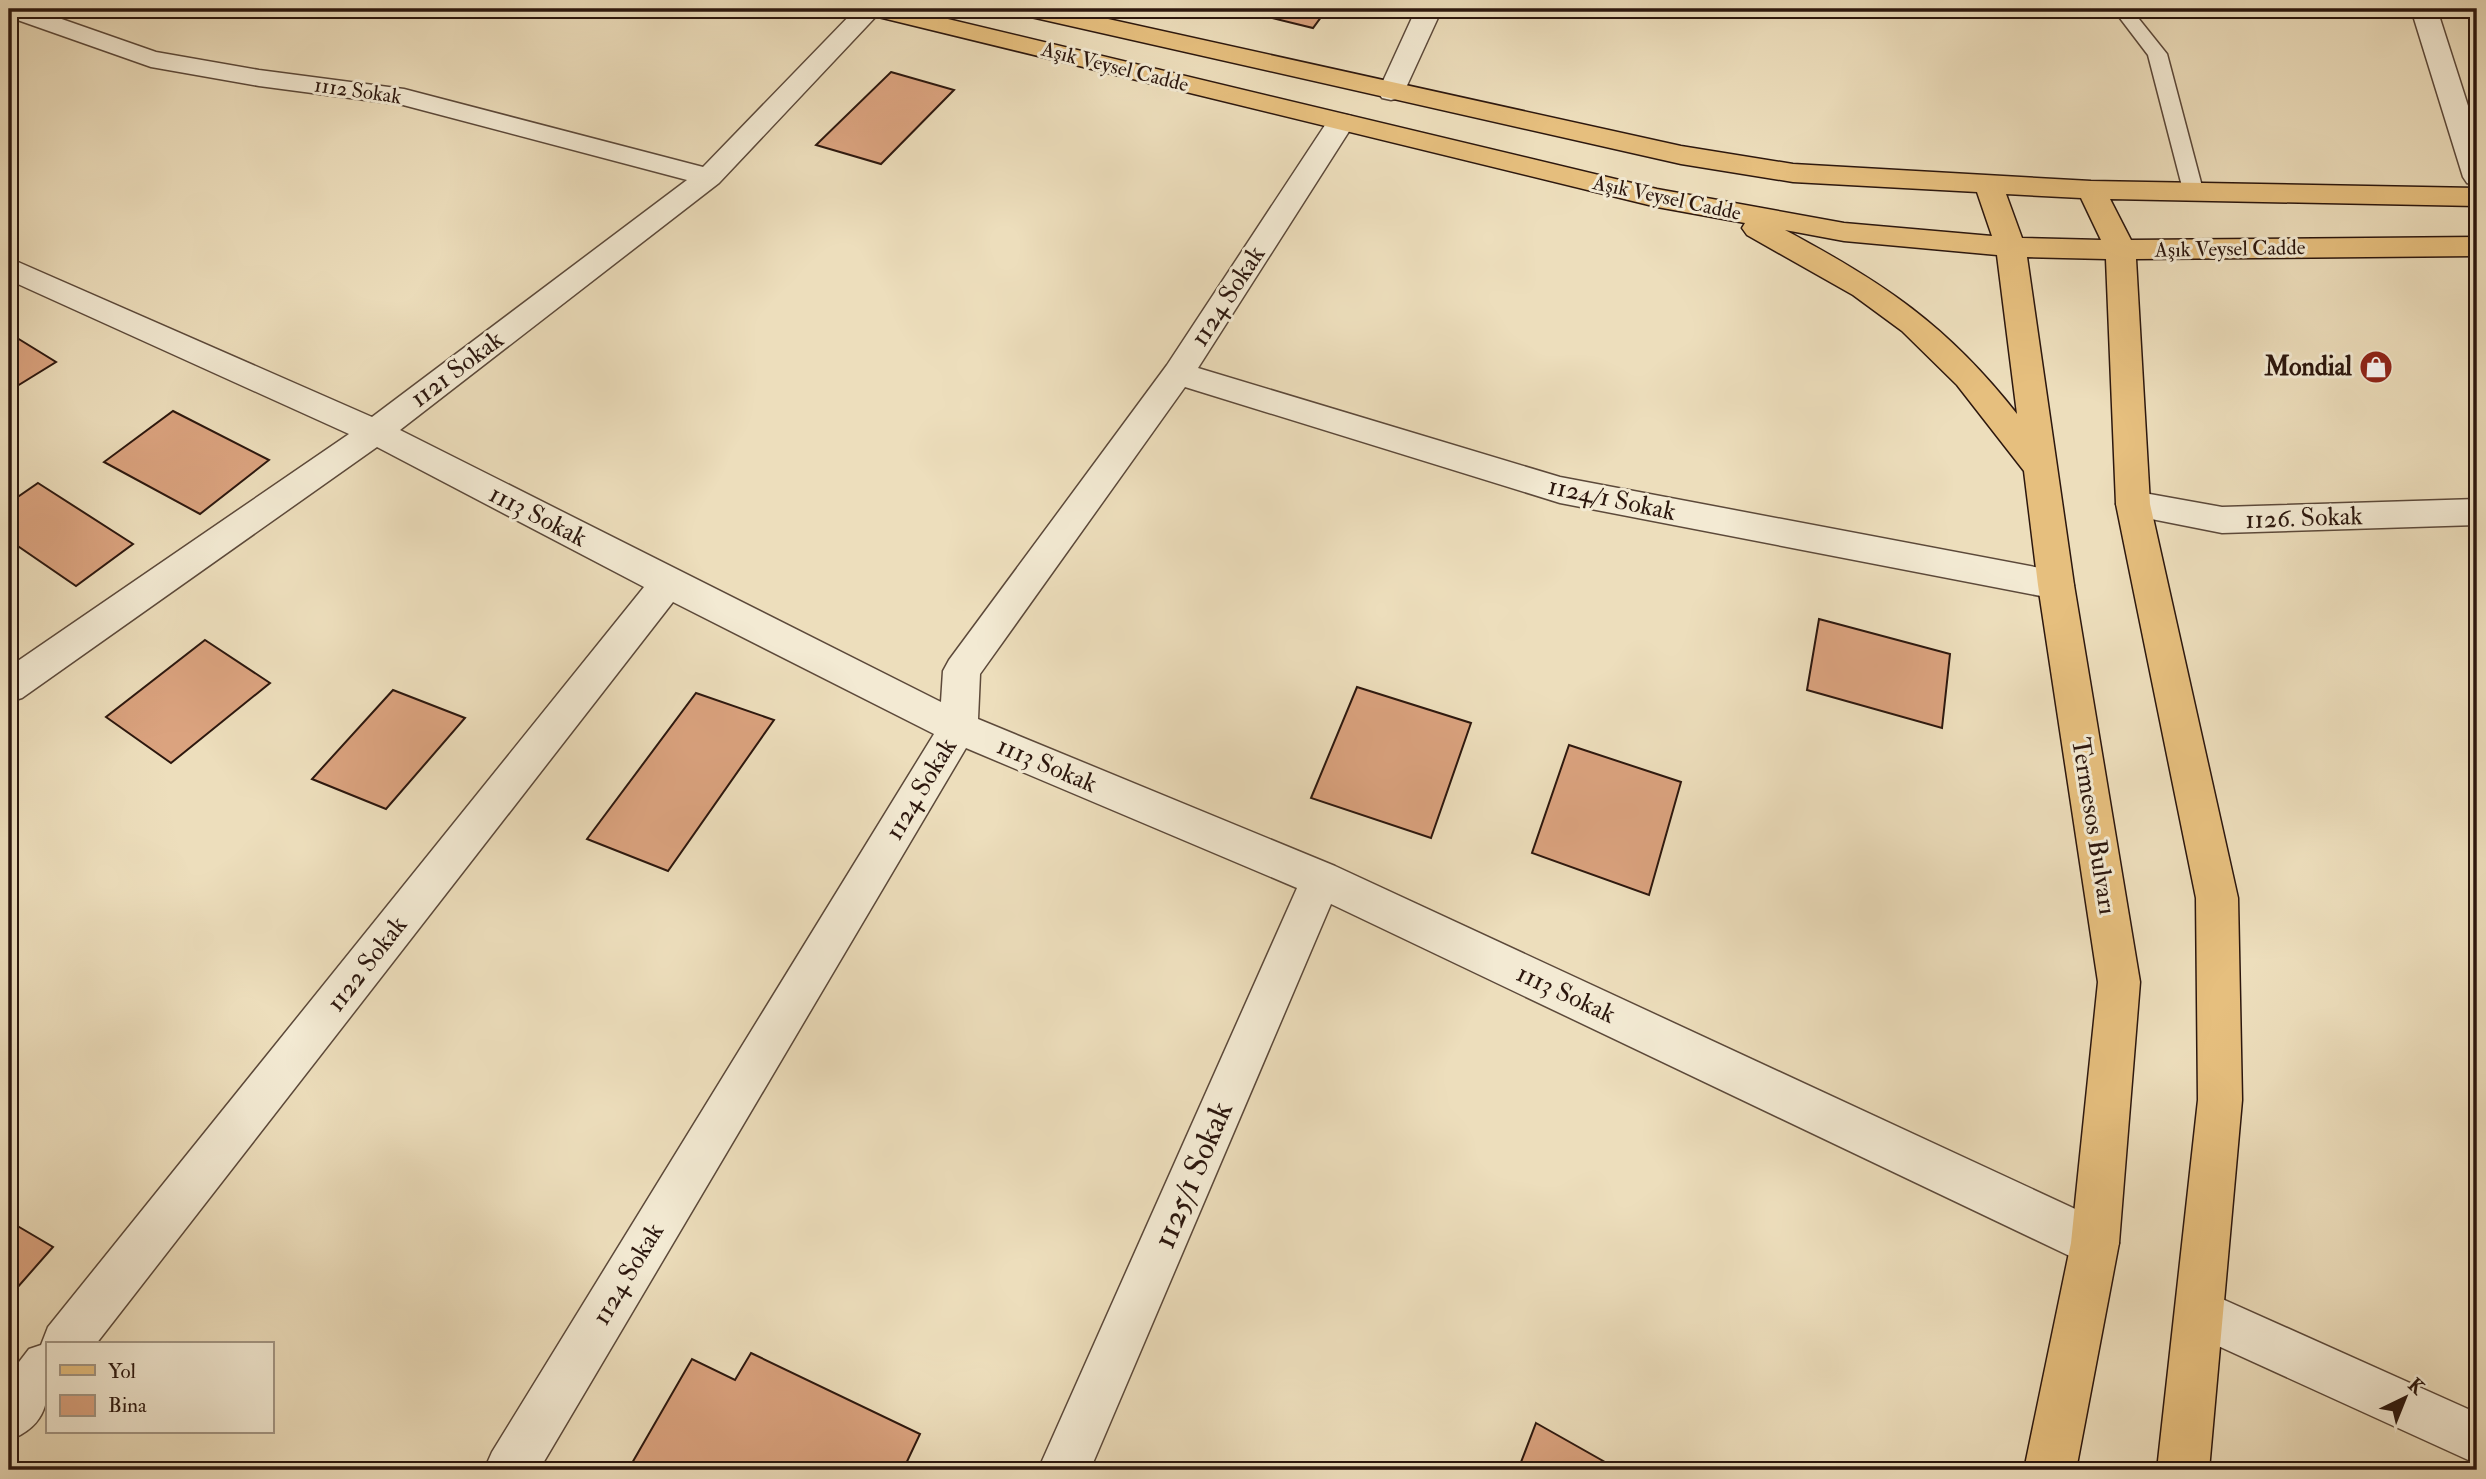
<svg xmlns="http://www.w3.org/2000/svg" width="2486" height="1479" viewBox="0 0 2486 1479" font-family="'IM FELL Double Pica',serif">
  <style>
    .building { fill: #dba37f; stroke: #2c170e; stroke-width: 2 }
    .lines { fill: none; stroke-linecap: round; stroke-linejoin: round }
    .service-casing { stroke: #5c493a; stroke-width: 3 }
    .minor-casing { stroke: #5c493a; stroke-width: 3 }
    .primary-casing { stroke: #2c170e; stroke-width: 3 }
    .service { fill: #f3ead3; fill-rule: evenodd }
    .minor { fill: #f3ead3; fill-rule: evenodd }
    .primary { fill: #e6bf7e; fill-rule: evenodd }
    .labels { text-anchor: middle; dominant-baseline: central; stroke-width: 6; stroke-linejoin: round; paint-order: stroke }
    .far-street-label { font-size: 21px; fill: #2c170e; stroke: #f3ead3 }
    .street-label { font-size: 26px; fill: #2c170e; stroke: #f3ead3 }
    .poi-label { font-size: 26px; font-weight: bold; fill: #2c170e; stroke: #f3ead3; text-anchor: end }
    .near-street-label { font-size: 32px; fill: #2c170e; stroke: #f3ead3 }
  </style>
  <rect width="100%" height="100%" fill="#eddebc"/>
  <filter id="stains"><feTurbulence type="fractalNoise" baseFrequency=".00286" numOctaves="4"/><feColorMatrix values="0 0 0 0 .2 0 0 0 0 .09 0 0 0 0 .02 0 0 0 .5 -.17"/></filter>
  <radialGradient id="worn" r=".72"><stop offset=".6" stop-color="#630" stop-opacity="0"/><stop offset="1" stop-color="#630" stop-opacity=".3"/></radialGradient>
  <path class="building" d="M1235,9H1327L1313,28Z
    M891,72L954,90L881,164L816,145Z
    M9,333L56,362L9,391Z
    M173,411L269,460L200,514L104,462Z
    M38,483L133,544L76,586L9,540V503Z
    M1819,619L1950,654L1942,728L1807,690Z
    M205,640L270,683L171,763L106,717Z
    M1357,687L1471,723L1431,838L1311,798Z
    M393,690L465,718L386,809L312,779Z
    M696,693L774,720L668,871L587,839Z
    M1569,745L1681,782L1649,895L1532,853Z
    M9,1221L53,1247L9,1297Z
    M751,1353L920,1434L903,1470H628L692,1359L735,1380Z
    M1536,1423L1619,1470H1518Z"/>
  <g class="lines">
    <defs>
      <path id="service" d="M2113,9H2131L2167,54L2204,194L2201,199H2187L2184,194L2148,55Z"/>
      <path id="minor" d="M9,9H33L156,52L259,70L404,89L703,167L856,9H883L719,183L400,430L941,702L943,671L949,660L1167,365L1331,116L1341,114L1351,116L1355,122L1198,368L1560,477L2056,571L2069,575L2074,585L2069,595L2056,599L1560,503L1185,387L980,674L978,719L1335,866L2112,1226L2119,1243L2112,1260L2095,1267L2078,1260L1331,904L1090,1470H1038L1297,888L966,748L539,1470H484L492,1452L934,734L673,602L96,1344H47C47,1387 57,1422 9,1440V1375L29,1349L41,1345L48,1327L644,587L377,447L22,698L9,702V667L349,434L9,280V258L372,417L687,180L403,105L259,86L151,67L9,17Z
        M1416,9H1442L1404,92L1400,98L1391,100L1382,98L1378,92Z
        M2411,9H2437L2477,134V186L2467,183L2463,177Z
        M2133,491L2222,507L2477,499V525L2222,533L2121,513L2116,504L2121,495Z
        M2200,1289L2477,1413V1464L2183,1330L2176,1313L2183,1296Z"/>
      <path id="primary" d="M862,9H906L1657,189L1844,223L1992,236L1977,192L1793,182L1681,164L1031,17L1022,14L1018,9H1063L1681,146L1793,164L2091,181L2477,188V206L2110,199L2131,240L2477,237V256L2136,259L2150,504L2238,898L2242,1100L2209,1470H2157L2198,1100L2196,898L2116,504L2106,259L2027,257L2074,585L2140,982L2119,1243L2076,1470H2024L2071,1243L2098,982L2038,585L2024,471L1957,385L1902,331L1853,295L1747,235L1742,228L1745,223L1657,207L866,14ZM2006,194L2081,198L2101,240L2022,238ZM1785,230L1844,241L1997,255L2017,414C1947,325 1884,283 1785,230Z"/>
    </defs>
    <use href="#service" class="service-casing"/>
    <use href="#minor" class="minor-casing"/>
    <use href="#primary" class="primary-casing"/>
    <use href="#service" class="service"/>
    <use href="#minor" class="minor"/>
    <use href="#primary" class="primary"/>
  </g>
  <defs>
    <symbol id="shop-disc" viewBox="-11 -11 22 22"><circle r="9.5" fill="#8f2418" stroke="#f3ead3"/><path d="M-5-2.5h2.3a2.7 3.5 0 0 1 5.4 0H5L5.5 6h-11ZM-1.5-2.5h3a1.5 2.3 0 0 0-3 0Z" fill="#fff"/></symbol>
  </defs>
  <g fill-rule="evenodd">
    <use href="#shop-disc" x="2357" y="348" width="38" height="38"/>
  </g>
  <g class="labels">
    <g class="far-street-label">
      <text transform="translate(1115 67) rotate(14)">Aşık Veysel Cadde</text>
      <text transform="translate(358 91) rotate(8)">1112 Sokak</text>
      <text transform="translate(1667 198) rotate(12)">Aşık Veysel Cadde</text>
      <text transform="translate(2230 249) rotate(-1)">Aşık Veysel Cadde</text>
    </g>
    <g class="street-label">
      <text transform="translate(1228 296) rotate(-57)">1124 Sokak</text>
      <text transform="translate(457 369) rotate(-37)">1121 Sokak</text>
      <text transform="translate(1612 499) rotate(12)">1124/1 Sokak</text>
      <text transform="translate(538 516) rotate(27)">1113 Sokak</text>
      <text transform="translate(2304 518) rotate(-2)">1126. Sokak</text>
      <text transform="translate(1047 765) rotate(23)">1113 Sokak</text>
      <text transform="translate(921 789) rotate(-59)">1124 Sokak</text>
      <text transform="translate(2094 826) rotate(81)">Termesos Bulvarı</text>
      <text transform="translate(367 964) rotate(-52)">1122 Sokak</text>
      <text transform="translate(1566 994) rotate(25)">1113 Sokak</text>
      <text transform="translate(628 1274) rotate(-59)">1124 Sokak</text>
    </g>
    <g class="poi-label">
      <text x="2352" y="367">Mondial</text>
    </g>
    <g class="near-street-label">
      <text transform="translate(1193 1175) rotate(-67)">1125/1 Sokak</text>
    </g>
  </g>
  <rect width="2486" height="1479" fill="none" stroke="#eddebc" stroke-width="35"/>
  <rect x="10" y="10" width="2465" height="1458" fill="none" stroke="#2c170e" stroke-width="3.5"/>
  <rect x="18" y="18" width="2451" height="1444" fill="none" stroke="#2c170e" stroke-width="2"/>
  <rect x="46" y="1342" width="228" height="91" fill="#f3ead3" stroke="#a39684" stroke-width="2"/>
  <rect x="60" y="1365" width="35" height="10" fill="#e6bf7e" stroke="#a39684" stroke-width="2"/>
  <text x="108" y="1378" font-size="21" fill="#2c170e">Yol</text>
  <rect x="60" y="1395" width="35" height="21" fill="#dba37f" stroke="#a39684" stroke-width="2"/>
  <text x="108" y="1412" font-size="21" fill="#2c170e">Bina</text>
  <g transform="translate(2405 1398) rotate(43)" stroke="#f3ead3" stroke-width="5" paint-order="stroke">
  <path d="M0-5L12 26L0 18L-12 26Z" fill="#2c170e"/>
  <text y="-10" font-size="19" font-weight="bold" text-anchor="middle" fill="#2c170e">K</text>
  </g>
  <rect width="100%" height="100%" filter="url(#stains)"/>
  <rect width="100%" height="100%" fill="url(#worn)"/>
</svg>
